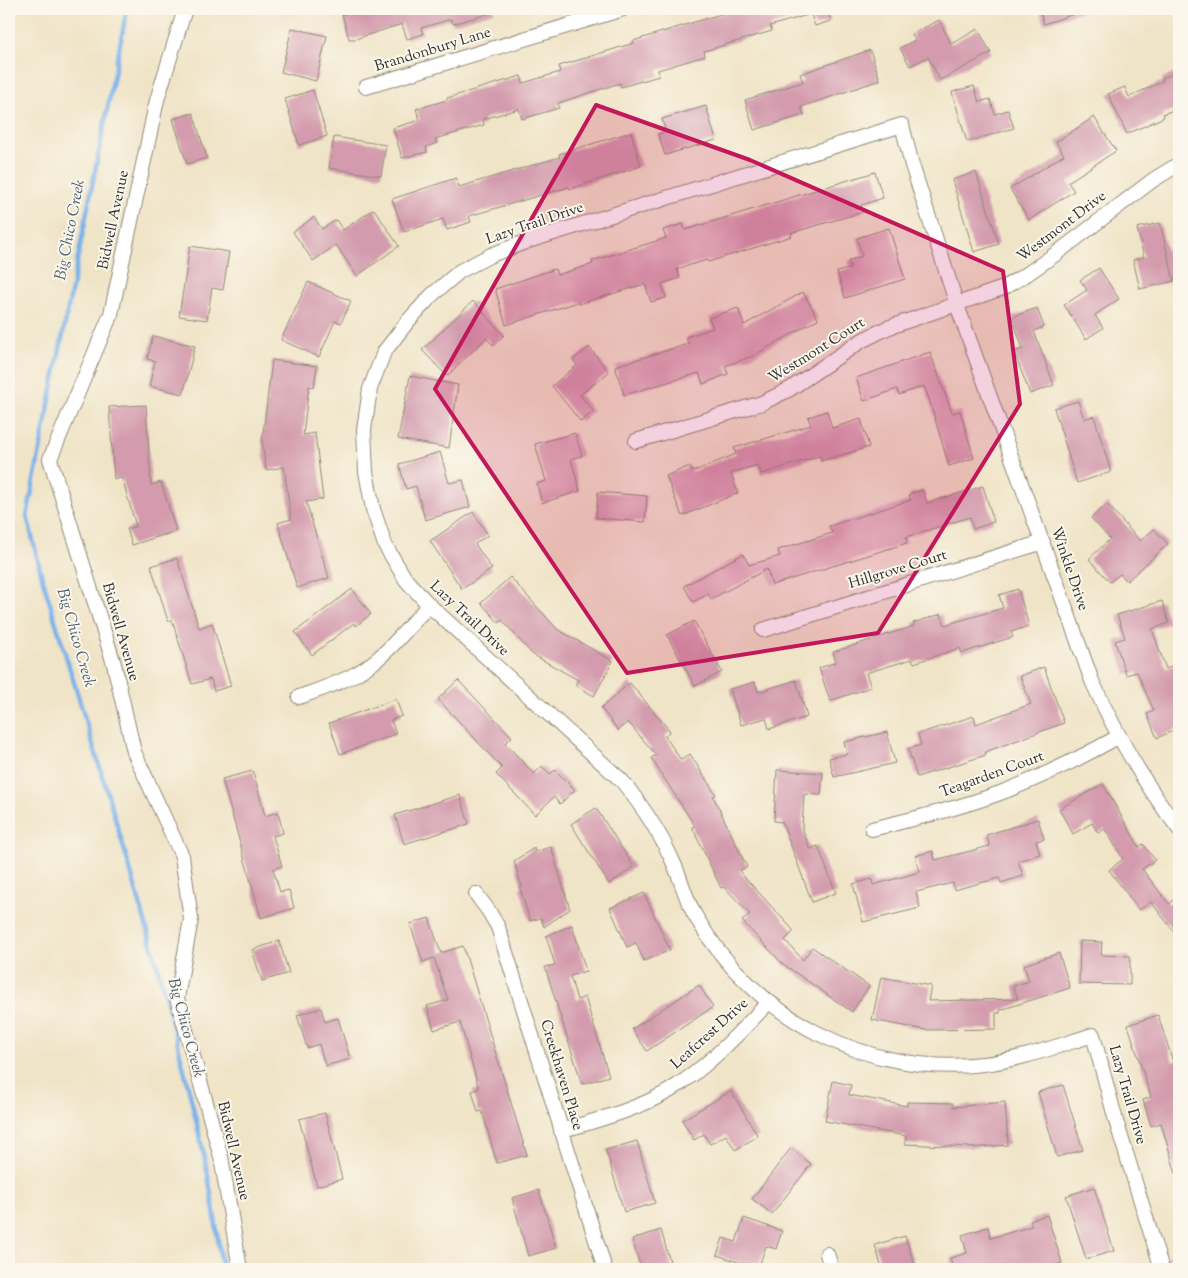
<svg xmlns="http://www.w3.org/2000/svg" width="1188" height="1278" viewBox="0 0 1188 1278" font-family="'Sorts Mill Goudy',serif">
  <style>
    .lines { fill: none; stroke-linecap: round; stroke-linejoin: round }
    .stream { stroke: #7ab3ea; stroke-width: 4.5 }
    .building { fill: #d39bad }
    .street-casing { stroke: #8e8879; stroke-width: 16 }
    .street { stroke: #fff; stroke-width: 14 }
    .marked { fill: #c2185b; fill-opacity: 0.2; stroke: #c2185b; stroke-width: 4; stroke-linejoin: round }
    .labels { text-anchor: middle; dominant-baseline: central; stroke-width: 4; stroke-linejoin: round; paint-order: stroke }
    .street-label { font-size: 15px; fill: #2b2b2b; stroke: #fbf7ec }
    .water-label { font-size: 16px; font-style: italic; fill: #475b6e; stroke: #fbf7ec }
  </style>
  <rect width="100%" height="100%" fill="#fbf7ec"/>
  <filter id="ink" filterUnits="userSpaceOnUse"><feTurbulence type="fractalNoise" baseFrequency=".02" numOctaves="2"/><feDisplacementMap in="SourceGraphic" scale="10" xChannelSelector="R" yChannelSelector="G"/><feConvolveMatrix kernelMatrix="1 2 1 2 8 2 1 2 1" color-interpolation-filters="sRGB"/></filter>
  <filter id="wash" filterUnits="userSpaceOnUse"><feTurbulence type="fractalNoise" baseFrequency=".0096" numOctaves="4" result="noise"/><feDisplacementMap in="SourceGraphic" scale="20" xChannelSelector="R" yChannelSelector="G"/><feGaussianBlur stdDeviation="1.12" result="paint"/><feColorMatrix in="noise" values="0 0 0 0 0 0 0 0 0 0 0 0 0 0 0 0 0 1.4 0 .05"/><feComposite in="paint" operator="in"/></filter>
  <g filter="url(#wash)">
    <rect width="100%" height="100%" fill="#f0e4c7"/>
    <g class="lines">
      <path class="stream" d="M127,9L27,516L42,577C100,770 163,963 205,1161C213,1197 217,1233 222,1269"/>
    </g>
    <g id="blocks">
      <path class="building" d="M359,9H494V12L453,24L451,19L421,28L423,34L407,39L402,24L355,39H349L342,14Z
        M737,9H827L831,21L815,26L811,14L770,26L772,31L704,51L705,56L658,70L659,76L621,87L620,83L558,103L559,108L522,119L519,109L483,119L484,125L435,139L437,143L426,147L427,152L402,158L393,128L420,120L416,109L447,100V98L521,76L523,83L560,72L559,66L634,43L633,41Z
        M1039,9H1082L1083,11L1044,24Z
        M939,20L951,44L978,29L991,53L940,80L928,57L910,66L900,48L915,40L912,34Z
        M292,28L327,36L316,81L281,72Z
        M870,50L880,80L801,107L804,115L754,130L745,100L803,82L800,74Z
        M1179,72V108L1163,114L1164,117L1127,134L1108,94L1125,87L1129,97L1163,81L1162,78Z
        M974,86L979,102L990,99L995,114L1008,110L1014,128L967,142L952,92Z
        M313,90L327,136L299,145L285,99Z
        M706,106L716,140L665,155L658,134L666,132L662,119Z
        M193,113L207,158L187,164L173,119Z
        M1094,117L1116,151L1068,182L1074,191L1029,220L1010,189L1064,155L1056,142Z
        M631,132L641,166L570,189L569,187L469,216L471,222L447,230L443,219L404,232L392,199L456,178L459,187L560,157L559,154Z
        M334,137L386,145L381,176L329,168Z
        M875,172L883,198L861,205L863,212L791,233L792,236L708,262L707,260L677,269L680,278L662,284L666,298L651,302L645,284L579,304L578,302L506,325L495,289L555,269L557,275L593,264L592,261L666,238L663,230L683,224L685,230Z
        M976,172L999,244L974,252L952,180Z
        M374,209L399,246L357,276L336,245L313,261L293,232L314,217L322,229L336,220L343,230Z
        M1160,223L1174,281L1140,289L1133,260L1144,257L1137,228Z
        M889,228L905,279L845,298L837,272L851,268L848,261L862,256L857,238Z
        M190,246L229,252L223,290L212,288L207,320L179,316Z
        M1099,268L1119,299L1095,315L1103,328L1086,339L1064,305L1087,290L1080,280Z
        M308,282L351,301L341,323L335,321L319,357L281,340Z
        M803,292L818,319L753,356L725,366L728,374L703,384L699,373L624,395L615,366L688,344L686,337L713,328L709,318L738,308L744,325Z
        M473,301L504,335L493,345L486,338L447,376L422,350Z
        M1037,308L1044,327L1034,331L1054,385L1030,394L1014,352L1023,349L1012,317Z
        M153,336L195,346L183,394L149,386L155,361L147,359Z
        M589,347L609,372L580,395L593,411L581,422L552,386L577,365L573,360Z
        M930,352L952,413L960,411L974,458L949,466L929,399L924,386L899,395L897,389L864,401L856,378Z
        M272,360L317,366L314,387L309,386L303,435L315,433L323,499L306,502L329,578L297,588L278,523L291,519L284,467L266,470L262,442Z
        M410,376L458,385L449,448L398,439Z
        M1078,401L1084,419L1094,416L1111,472L1077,483L1054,408Z
        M146,405L151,485L161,482L176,531L132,545L127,529L136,526L122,478L114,479L109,407Z
        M827,411L832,428L861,419L869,447L821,461L820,456L761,474L758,465L731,473L738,493L682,516L666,476L690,466L692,472L736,454L734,448L811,425L808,417Z
        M575,433L582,456L571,459L580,491L542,503L537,484L546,481L535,444Z
        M440,452L449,483L463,480L470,507L425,520L416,486L406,489L399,464Z
        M983,486L994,522L973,529L970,517L906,537L907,543L772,585L767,569L711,599L708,594L693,602L684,586L743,554L749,565L780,556L778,550L832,533L829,526L911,500L909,494L923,490L927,503Z
        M598,492L647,496L645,522L596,518Z
        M1107,504L1140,541L1154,529L1168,544L1127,581L1120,574L1110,582L1089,559L1110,539L1091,518Z
        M473,512L488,535L475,544L492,569L462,589L430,541Z
        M177,558L199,628L212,623L231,686L214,691L211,679L192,684L172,620L168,621L151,566Z
        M510,577L557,629L613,661L594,696L575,685L578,680L532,654L502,620L499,623L481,603Z
        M352,589L371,614L356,626L354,623L312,655L295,632Z
        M1018,589L1029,626L1011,632L1013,637L962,653L960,648L914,663L912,659L866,673L871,687L830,701L819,668L836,662L833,652L914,626L913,623L941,614L945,625L1003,608L999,595Z
        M1162,601L1169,623L1152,629L1166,669L1179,663V728L1157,738L1147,714L1154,711L1137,672L1126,675L1115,641L1125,638L1117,615Z
        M694,621L722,672L695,686L667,635Z
        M1044,667L1064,723L985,752L986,755L917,777L908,749L921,745L918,734L974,716L976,724L1031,704L1020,676Z
        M458,680L512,737L505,743L534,774L542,766L550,774L555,770L575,790L560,804L554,797L535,815L496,774L502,768L438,699Z
        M796,680L807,717L769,729L766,718L741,725L730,689L755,682L758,692Z
        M630,683L670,731L665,736L681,760L690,754L716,795L713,796L747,867L739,871L794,931L785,940L803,960L812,947L869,986L852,1012L783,964L742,921L750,914L724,887L721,888L692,827L695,826L651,758L656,755L628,722L618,730L601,708Z
        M396,699L402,716L391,720L396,734L340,754L329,723Z
        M887,732L895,763L834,777L829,758L847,754L844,742Z
        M777,770L823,773L821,795L804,794L802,828L810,849L818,846L836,893L812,902L782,822L774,821Z
        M253,771L265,816L278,812L283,833L273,836L282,866L273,869L280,892L289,890L294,908L261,918L222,779Z
        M1103,784L1139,847L1143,844L1155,860L1142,869L1169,904L1179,895V938L1151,902L1139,910L1109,870L1123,859L1105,829L1098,833L1092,823L1073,834L1059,809Z
        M460,795L469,824L404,844L395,815Z
        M596,808L634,867L609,884L571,824Z
        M1038,819L1044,839L1036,841L1040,854L1018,861L1023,876L1001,883L999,878L954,890L953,883L916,892L920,908L863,922L853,884L872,879L873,885L920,872L915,856L933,851L935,860L990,846L986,835Z
        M551,847L570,909L544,927L541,918L530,921L520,888L522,887L514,861L534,848L535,852Z
        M644,893L670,950L644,961L636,943L627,947L610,908Z
        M429,918L441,953L463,946L527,1155L497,1163L482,1111L478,1112L472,1091L479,1089L460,1022L434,1030L427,1006L448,1000L434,958L423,962L410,924Z
        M572,925L586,971L570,976L577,1000L585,997L609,1076L582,1084L545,967L555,965L546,936Z
        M279,941L289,973L262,981L252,950Z
        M1080,941L1102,942L1101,955L1130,956V985L1079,984Z
        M1059,953L1070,988L1000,1010V1013H996V1029L926,1030L872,1020L881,977L931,986L928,1001L1018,999L1013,986L1029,981L1024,965Z
        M699,985L713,1007L647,1051L632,1029Z
        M321,1008L325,1022L338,1018L350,1059L325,1066L319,1044L307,1048L297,1015Z
        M1158,1015L1173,1062L1179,1060V1173L1176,1174L1161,1123L1151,1126L1143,1100L1151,1097L1128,1025Z
        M833,1081L851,1085L849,1095L907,1106V1102L953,1103V1107L1005,1102L1008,1145L969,1148V1147L905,1144L906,1136L825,1121Z
        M1063,1085L1083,1150L1057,1157L1038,1092Z
        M731,1091L758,1136L735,1150L726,1135L710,1144L704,1134L694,1140L682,1120Z
        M325,1113L342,1179L317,1186L299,1119Z
        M637,1141L655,1203L624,1212L606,1150Z
        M791,1148L811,1164L772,1214L752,1199Z
        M1094,1187L1114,1251L1086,1259L1066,1196Z
        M539,1190L556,1248L528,1256L512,1198Z
        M1047,1215L1062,1263L1042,1269H953L950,1258L967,1253L962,1235L988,1227L991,1238L1032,1226L1030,1220Z
        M744,1218L782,1231L776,1249L766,1246L758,1269L717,1255L723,1238L736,1242Z
        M661,1230L672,1269H641L632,1239Z
        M905,1236L916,1269H882L875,1245Z"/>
    </g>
  </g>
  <g filter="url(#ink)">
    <use href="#blocks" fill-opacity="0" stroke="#8e8879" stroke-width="1"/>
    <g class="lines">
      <defs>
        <path id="street" d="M185,9L157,100L111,314L50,459L114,664L134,752L182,856L191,919L177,998L221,1157L240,1269
          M366,87L623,9
          M636,441L762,403L790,389L861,341L887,328L1003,288L1027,274L1057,253L1153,180L1179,164
          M763,630L1043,542
          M299,697C319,690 341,683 359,672C387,656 407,628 429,605
          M872,829C917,818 964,807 1008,790C1046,775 1082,757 1118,737
          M476,894L488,910L498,927L605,1269
          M561,1131C597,1120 636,1110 669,1091C707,1068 738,1034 769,1002
          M827,1254L832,1269
          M1162,1269L1116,1121L1093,1035C1057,1046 1020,1060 983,1064C867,1077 754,1018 696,917C686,901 682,881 674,864C661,834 643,807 622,781L429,605L406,580L385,545L373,509L366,472L364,430L370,389L384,352L408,321L432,295L460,271L491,255L528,241L902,125L912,165L957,305L1092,681C1116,734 1143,783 1179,829
          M1176,1269L1179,1268"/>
      </defs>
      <use href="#street" class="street-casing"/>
      <use href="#street" class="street"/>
    </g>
  </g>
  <path class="marked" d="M596,105L750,160L1003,271L1020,404L878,633L627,673L435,389Z"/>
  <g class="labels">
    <g class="street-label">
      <text transform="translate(433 50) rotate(-17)">Brandonbury Lane</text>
      <text transform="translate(114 220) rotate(-78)">Bidwell Avenue</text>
      <text transform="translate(535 224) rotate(-19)">Lazy Trail Drive</text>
      <text transform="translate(1062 227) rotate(-37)">Westmont Drive</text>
      <text transform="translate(817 351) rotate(-32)">Westmont Court</text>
      <text transform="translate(1069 569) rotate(71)">Winkle Drive</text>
      <text transform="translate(898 570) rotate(-17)">Hillgrove Court</text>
      <text transform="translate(469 619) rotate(43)">Lazy Trail Drive</text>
      <text transform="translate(120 632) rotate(74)">Bidwell Avenue</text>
      <text transform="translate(992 775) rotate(-20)">Teagarden Court</text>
      <text transform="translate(710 1034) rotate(-42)">Leafcrest Drive</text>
      <text transform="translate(561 1075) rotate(73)">Creekhaven Place</text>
      <text transform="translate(1127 1095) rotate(74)">Lazy Trail Drive</text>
      <text transform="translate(233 1151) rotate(77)">Bidwell Avenue</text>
    </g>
    <g class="water-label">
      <text transform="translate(71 230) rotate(-79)">Big Chico Creek</text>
      <text transform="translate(75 638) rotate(74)">Big Chico Creek</text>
      <text transform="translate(185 1028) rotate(75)">Big Chico Creek</text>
    </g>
  </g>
  <rect width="1188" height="1278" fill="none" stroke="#fbf7ec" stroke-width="30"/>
</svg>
